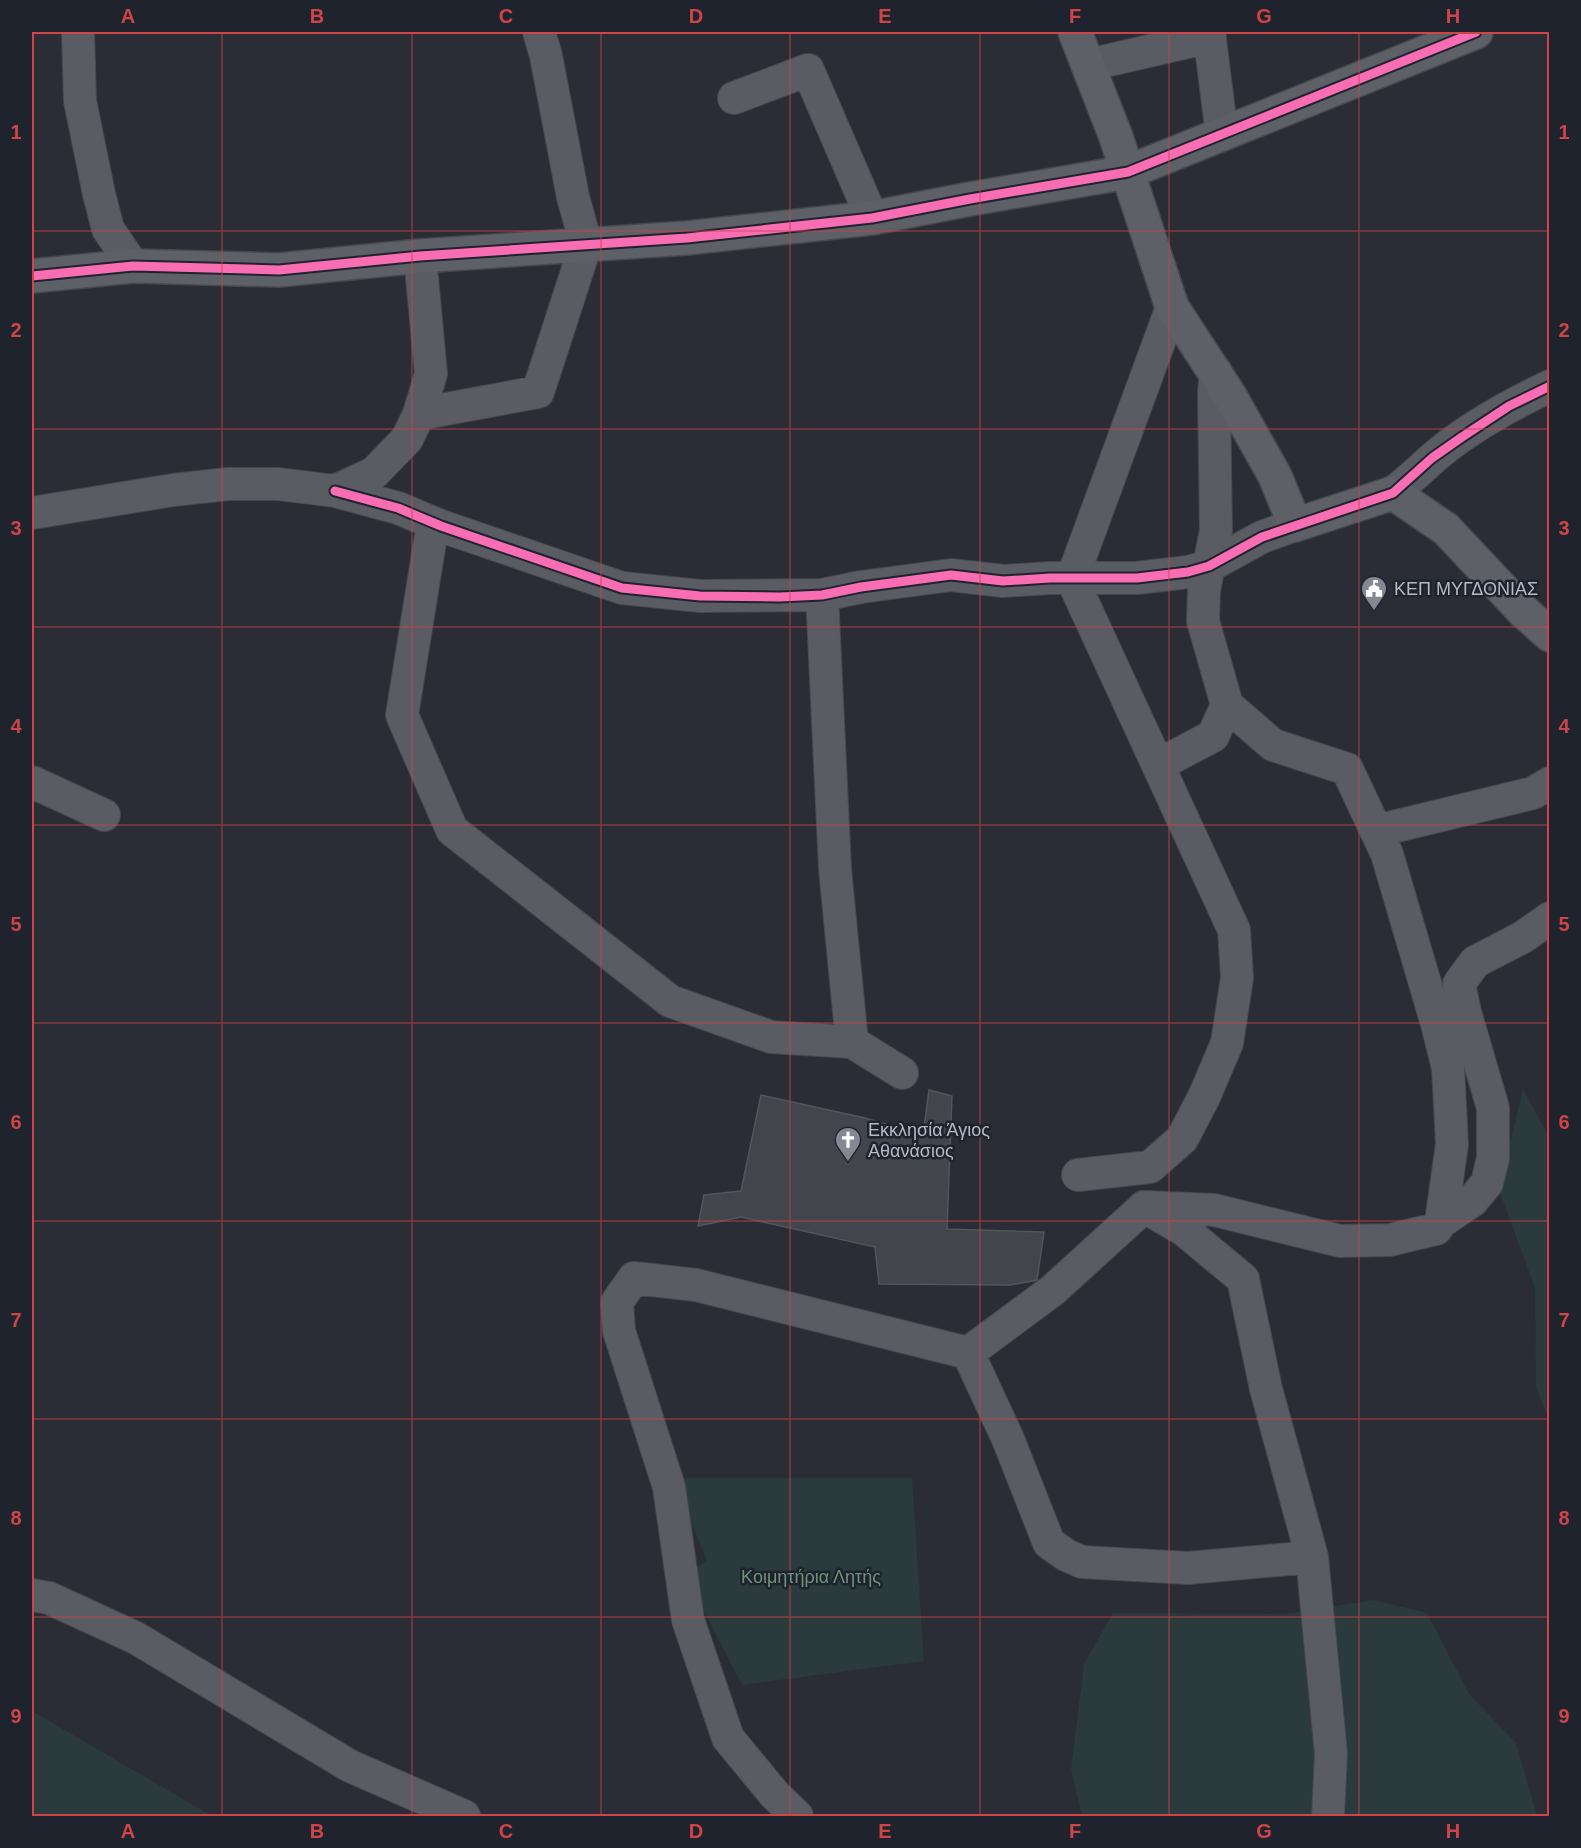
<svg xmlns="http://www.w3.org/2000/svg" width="1581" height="1848" viewBox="0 0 1581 1848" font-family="Helvetica,sans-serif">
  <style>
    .green { fill: #2b3a3d }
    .building { fill: #42454b; stroke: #51555d; stroke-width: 1.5 }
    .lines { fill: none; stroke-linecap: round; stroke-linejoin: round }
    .street-casing { stroke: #46484d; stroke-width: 34 }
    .secondary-casing { stroke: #46484d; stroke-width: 36 }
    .street { stroke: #595c62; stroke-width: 32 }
    .secondary { stroke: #5d6067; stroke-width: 33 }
    .cycleway-casing { stroke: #1e232e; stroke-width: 13 }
    .cycleway { stroke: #f96db3; stroke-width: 9 }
    .grid { fill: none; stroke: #cf4547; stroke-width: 1.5; stroke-opacity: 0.55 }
    .labels { text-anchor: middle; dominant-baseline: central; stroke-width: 5; stroke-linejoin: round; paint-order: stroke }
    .poi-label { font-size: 18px; fill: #b4b9c5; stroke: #1e232e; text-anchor: start }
    .park-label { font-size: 18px; fill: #6d9379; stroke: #1e232e }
    .neatline { fill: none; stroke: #cf4547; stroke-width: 2 }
    .grid-label { font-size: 20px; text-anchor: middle; font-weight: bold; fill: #cf4547 }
  </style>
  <rect width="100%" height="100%" fill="#2a2d35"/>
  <path class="green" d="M1523,1089L1549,1137V1420L1536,1387L1535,1288L1499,1190Z
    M672,1478H912L924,1661L742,1685L686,1576L707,1560Z
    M1374,1600L1427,1613L1469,1694L1516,1743L1537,1816H1082L1071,1769L1084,1664L1113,1613L1286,1614Z
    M32,1711L212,1816H32Z"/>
  <path class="building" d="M929,1090L952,1096L947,1229L1044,1232L1037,1280L1010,1285L879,1284L875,1247L741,1217L698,1226L704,1195L741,1191L761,1095L865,1118L923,1135Z"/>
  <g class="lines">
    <defs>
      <path id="street" d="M78,32L80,101L99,194L108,229L133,266
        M1209,32L1222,135
        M1088,65L1210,37
        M734,98L808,70L872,218
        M419,414L538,392L586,244L573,197L546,56L539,32
        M335,491L398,508L441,526L622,588L700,596L822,595L861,587L951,575L1003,581L1050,578H1137L1188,572L1209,566L1262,537L1295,525
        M1393,493C1407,482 1419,471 1432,459C1466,429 1508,406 1550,386
        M32,513L173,490L228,484H278L335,491L374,473L407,439L419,414L431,374L420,256
        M433,523L402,715L452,830L670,1001L771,1037L852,1042
        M822,595L835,869L852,1042L902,1073
        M1227,705L1273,745L1347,769L1387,854L1437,1024L1448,1068L1452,1144L1441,1222
        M1158,765L1213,736L1227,705L1203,621L1204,590L1216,531L1214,393L1216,372
        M32,782L104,815
        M1376,831L1533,793L1550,783
        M1078,1175L1150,1167L1182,1139L1204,1097L1227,1043L1237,978L1234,930L1072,579L1172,307
        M1148,1209L1184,1230L1243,1279L1266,1389L1312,1557L1331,1754L1328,1816
        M968,1353L1053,1290L1144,1207L1214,1210L1340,1241L1390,1240L1436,1229L1441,1222L1472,1201L1487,1183L1493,1158V1108L1465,1012L1459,984L1475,962L1523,937L1550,918
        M968,1353L1008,1439L1049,1543L1066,1555L1082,1562L1188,1568L1312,1557
        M32,1595L49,1598L136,1638L350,1766L464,1816
        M797,1816L775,1795L728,1738L688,1620L669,1487L619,1331L617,1302L634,1278L696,1285L968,1353"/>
      <path id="secondary" d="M1075,32L1116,137L1172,307L1230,396L1275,476L1295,525L1393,493L1446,529L1523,611L1550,635
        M32,276L133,266L279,270L420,256L687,238L872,218L970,199L1128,172L1476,32"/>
    </defs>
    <use href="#street" class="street-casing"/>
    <use href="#secondary" class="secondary-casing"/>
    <use href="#street" class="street"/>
    <use href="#secondary" class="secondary"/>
    <defs>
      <path id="cycleway" d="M32,276L133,266L279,270L420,256L687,238L872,218L970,199L1128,172L1476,32
        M335,491L398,508L441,526L622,588L700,596L780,597L822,595L861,587L951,575L1003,581L1050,578H1137L1188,572L1209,566L1262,537L1393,493L1432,458L1462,437L1509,406L1550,386"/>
    </defs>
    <use href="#cycleway" class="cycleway-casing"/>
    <use href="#cycleway" class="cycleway"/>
  </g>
  <path class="grid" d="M222,32V1816M412,32V1816M601,32V1816M790,32V1816M980,32V1816M1169,32V1816M1359,32V1816M32,231H1550M32,429H1550M32,627H1550M32,825H1550M32,1023H1550M32,1221H1550M32,1419H1550M32,1617H1550"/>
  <defs>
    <symbol id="civic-pin" viewBox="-11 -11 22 30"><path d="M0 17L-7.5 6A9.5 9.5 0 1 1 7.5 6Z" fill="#848893" stroke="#1e232e"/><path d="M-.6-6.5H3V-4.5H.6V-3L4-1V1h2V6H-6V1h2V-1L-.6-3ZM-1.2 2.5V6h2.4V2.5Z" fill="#fff"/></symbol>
    <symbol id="church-pin" viewBox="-11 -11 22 30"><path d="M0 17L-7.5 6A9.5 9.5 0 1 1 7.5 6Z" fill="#848893" stroke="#1e232e"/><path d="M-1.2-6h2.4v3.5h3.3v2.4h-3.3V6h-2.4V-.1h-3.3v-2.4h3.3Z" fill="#fff"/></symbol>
  </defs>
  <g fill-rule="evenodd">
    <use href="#civic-pin" x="1359" y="574" width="30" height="40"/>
    <use href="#church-pin" x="833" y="1125" width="30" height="40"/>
  </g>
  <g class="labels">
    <g class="poi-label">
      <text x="1394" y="589">ΚΕΠ ΜΥΓΔΟΝΙΑΣ</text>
      <text x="868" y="1130">Εκκλησία Άγιος<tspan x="868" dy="21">Αθανάσιος</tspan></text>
    </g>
    <g class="park-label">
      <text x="811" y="1577">Κοιμητήρια Λητής</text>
    </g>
  </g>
  <rect width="1581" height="1848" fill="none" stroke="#1e232e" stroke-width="66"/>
  <rect x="33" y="33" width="1515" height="1782" class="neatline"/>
  <g class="grid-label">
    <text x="128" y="23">A</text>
    <text x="317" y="23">B</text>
    <text x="506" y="23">C</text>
    <text x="696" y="23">D</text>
    <text x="885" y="23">E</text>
    <text x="1075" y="23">F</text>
    <text x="1264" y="23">G</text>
    <text x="1453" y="23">H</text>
    <text x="16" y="139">1</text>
    <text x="1564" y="139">1</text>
    <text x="16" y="337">2</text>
    <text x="1564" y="337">2</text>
    <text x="16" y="535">3</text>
    <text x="1564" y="535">3</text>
    <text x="16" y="733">4</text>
    <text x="1564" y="733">4</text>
    <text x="16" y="931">5</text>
    <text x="1564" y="931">5</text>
    <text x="16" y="1129">6</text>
    <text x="1564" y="1129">6</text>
    <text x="16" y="1327">7</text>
    <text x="1564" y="1327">7</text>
    <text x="16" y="1525">8</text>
    <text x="1564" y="1525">8</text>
    <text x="16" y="1723">9</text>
    <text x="1564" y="1723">9</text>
    <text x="128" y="1838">A</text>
    <text x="317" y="1838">B</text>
    <text x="506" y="1838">C</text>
    <text x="696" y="1838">D</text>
    <text x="885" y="1838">E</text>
    <text x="1075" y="1838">F</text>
    <text x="1264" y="1838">G</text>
    <text x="1453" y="1838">H</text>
  </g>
</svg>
